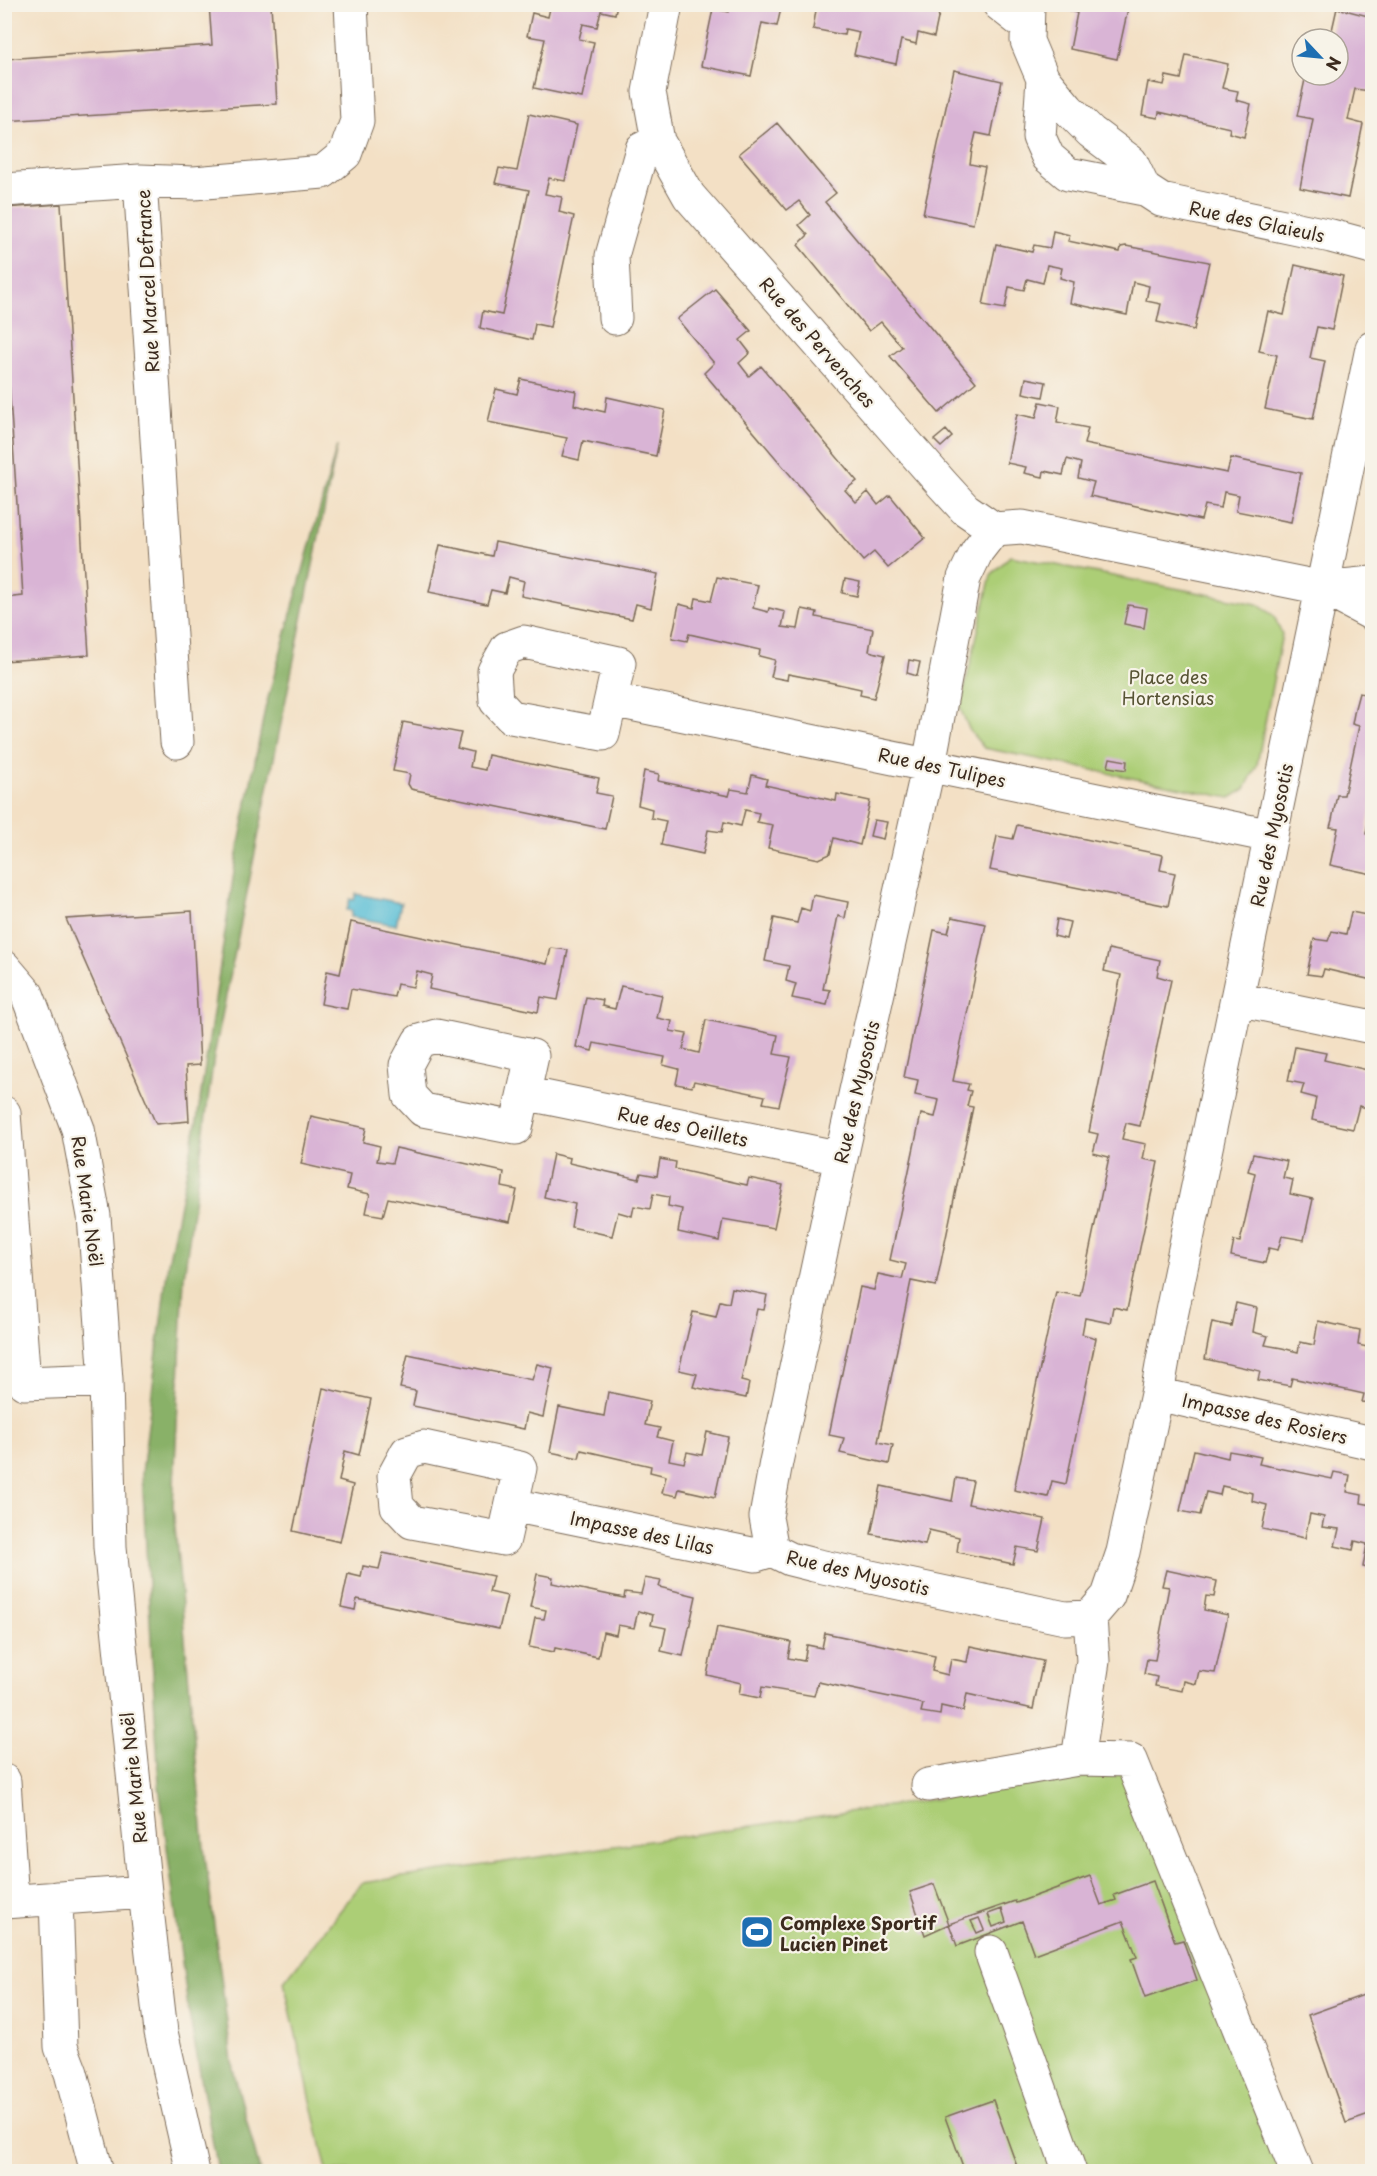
<svg xmlns="http://www.w3.org/2000/svg" width="1377" height="2176" viewBox="0 0 1377 2176" font-family="'Playpen Sans',sans-serif">
  <style>
    .green { fill: #acce76; stroke: #747c4a; stroke-width: 1.5 }
    .forest { fill: #89b167; stroke: #626e42; stroke-width: 1.5 }
    .water { fill: #58bed6; stroke: #4a747a; stroke-width: 1.5 }
    .building { fill: #d9b4d5; fill-rule: evenodd }
    .lines { fill: none; stroke-linecap: round; stroke-linejoin: round }
    .minor-casing { stroke: #7b6a58; stroke-width: 35 }
    .minor { stroke: #fff; stroke-width: 33 }
    .labels { text-anchor: middle; dominant-baseline: central; stroke-width: 4.5; stroke-linejoin: round; paint-order: stroke }
    .street-label { font-size: 18px; fill: #3b2a1e; stroke: #f7f3e8 }
    .park-label { font-size: 18px; fill: #575334; stroke: #f7f3e8 }
    .poi-label { font-size: 18px; font-weight: bold; fill: #3b2a1e; stroke: #f7f3e8; text-anchor: start }
  </style>
  <rect width="100%" height="100%" fill="#f7f3e8"/>
  <filter id="ink" filterUnits="userSpaceOnUse"><feTurbulence type="fractalNoise" baseFrequency=".0167" numOctaves="2"/><feDisplacementMap in="SourceGraphic" scale="12" xChannelSelector="R" yChannelSelector="G"/><feConvolveMatrix kernelMatrix="1 2 1 2 8 2 1 2 1" color-interpolation-filters="sRGB"/></filter>
  <filter id="wash" filterUnits="userSpaceOnUse"><feTurbulence type="fractalNoise" baseFrequency=".008" numOctaves="4" result="noise"/><feDisplacementMap in="SourceGraphic" scale="24" xChannelSelector="R" yChannelSelector="G"/><feGaussianBlur stdDeviation="1.35" result="paint"/><feColorMatrix in="noise" values="0 0 0 0 0 0 0 0 0 0 0 0 0 0 0 0 0 1.4 0 .05"/><feComposite in="paint" operator="in"/></filter>
  <g filter="url(#wash)">
    <rect width="100%" height="100%" fill="#f3e0c5"/>
    <path class="green" d="M1010,556L1257,604L1274,616L1282,634L1257,765L1245,789L1230,798L984,748L970,731L960,708L991,575Z
      M1127,1771L1284,2171H327L284,1982L362,1883Z"/>
    <path class="forest" d="M337,446L214,1056L184,1277L173,1506L204,1848L233,2069L260,2171H218L188,2008L159,1786L142,1473L168,1263L197,1120L235,865L265,709Z"/>
    <path class="water" d="M356,894L401,903L396,925L351,917L352,911L347,910L350,899L354,900Z"/>
    <g id="blocks">
      <path class="building" d="M209,4H271L277,104L4,121V59L212,45Z
        M551,4H617L615,14L601,11L597,27L583,24L579,39L594,42L582,98L534,88L545,39L527,36L532,13L548,17Z
        M731,4H782L777,26L762,23L751,76L701,66L713,9L729,12Z
        M817,4L923,6L941,4L934,37L918,33L916,44L901,40L896,64L854,55L859,32L845,29L844,35L813,29Z
        M1072,4H1129L1117,59L1070,49L1077,13L1070,11Z
        M1337,8L1372,17V78L1370,91L1355,89L1348,120L1363,124L1348,198L1300,188L1313,119L1297,116L1306,75L1322,77L1323,75H1338V39H1330Z
        M1186,55L1228,64L1222,88L1238,91L1236,100L1251,104L1244,137L1229,133L1230,128L1159,112L1158,118L1142,115L1148,82L1164,85L1166,76L1181,79Z
        M954,70L1002,81L991,136L976,133L972,150L970,164L985,167L973,224L923,214Z
        M529,114L577,125L565,181L549,178L545,194L562,197L559,212L574,216L550,327L535,324L532,340L480,328L483,311L502,315L529,190L495,183L499,168L517,171Z
        M777,123L836,193L825,202L976,382L939,413L890,356L902,347L881,322L869,331L798,245L808,235L799,225L810,215L799,201L787,210L739,154Z
        M61,204L89,655L4,661V598L23,596L4,305V208Z
        M1053,231L1070,235L1068,241L1120,252L1121,247L1126,246L1209,262L1194,330L1157,322L1161,304L1146,301L1149,286L1133,282L1127,315L1070,303L1074,282L1060,278L1062,268L1047,265L1043,283L1027,279L1024,290L1009,287L1005,309L983,305L996,244L1032,252L1034,245L1050,248Z
        M1295,265L1343,276L1332,330L1317,327L1313,344L1310,358L1325,361L1313,419L1265,409L1277,355L1259,351L1268,311L1284,315Z
        M715,289L751,331L740,340L750,353L739,363L749,376L761,366L857,481L845,490L856,502L868,492L878,505L890,495L925,538L888,568L874,552L863,561L704,373L714,363L677,319Z
        M1026,378L1046,382L1043,397L1023,393Z
        M521,379L576,391L574,405L605,412L607,397L665,410L656,456L583,441L579,460L562,456L567,438L488,422L496,389L517,394Z
        M1040,402L1060,406L1057,422L1088,428L1084,444L1227,473L1231,458L1301,473L1291,522L1236,511L1239,495L1224,492L1221,508L1205,505L1201,520L1090,496L1094,482L1078,478L1081,463L1067,459L1063,475L1044,471L1043,477L1024,473L1026,467L1007,463L1017,414L1036,418Z
        M946,430L952,437L941,447L934,440Z
        M495,542L658,574L651,608L636,604L632,619L613,615L521,596L524,581L509,577L505,593L491,590L487,604L429,592L440,545L492,556Z
        M717,577L758,585L753,608L768,612L769,608L785,612L782,627L798,629L802,609L817,612L816,617L873,629L869,651L885,655L874,698L860,695L861,689L824,681L788,674L787,680L771,677L775,660L759,656L760,650L689,634L687,641L672,638L679,604L694,608L696,598L711,601Z
        M845,579L860,582L857,596L842,593Z
        M1128,605L1147,608L1144,628L1124,624Z
        M909,660L920,662L917,676L907,673Z
        M1371,664L1372,802L1366,834L1372,835V874L1330,865L1338,828L1330,827L1332,820L1337,795H1344L1359,726L1352,724L1355,708L1359,693L1365,694Z
        M403,722L461,733L457,748L473,752L470,767L485,770L488,755L599,778L596,793L612,796L605,829L411,789L408,784L410,774L393,771Z
        M1110,758L1127,761L1126,770L1108,767Z
        M644,771L659,774L658,781L729,796L731,789L748,792L752,775L767,779L765,785L836,801L837,794L870,801L860,845L834,838L830,854L819,859L768,848L773,825L757,822L759,813L745,810L741,826L724,822L722,832L708,830L703,854L661,845L666,821L651,818L652,809L638,805Z
        M874,820L887,822L883,839L870,836Z
        M1017,825L1163,855L1160,870L1175,873L1168,906L990,870L997,836L1013,839Z
        M813,895L848,902L845,918L838,916L823,989L830,990L827,1005L792,998L796,984L786,981L789,966L765,961L774,918L797,923L801,908L810,911Z
        M192,911L200,1065L186,1066L189,1121L156,1124L66,919Z
        M1351,912L1372,916V980L1324,969L1322,976L1307,974L1314,939L1328,941L1332,931L1346,934Z
        M952,917L986,924L953,1081L969,1084L967,1090L971,1091L967,1106L973,1107L936,1286L911,1281L878,1442L893,1445L889,1464L840,1453L844,1438L829,1435L860,1287L874,1290L878,1274L902,1279L906,1264L890,1260L921,1114L935,1117L939,1100L915,1095L918,1080L904,1077L934,930L948,933Z
        M1057,919L1070,922L1066,939L1054,936Z
        M351,922L547,964L551,948L568,950L558,1000L541,997L538,1012L429,989L432,975L417,971L413,987L397,984L394,997L351,989L347,1009L321,1004L327,971L340,974Z
        M1109,949L1160,960L1157,976L1171,980L1140,1126L1126,1123L1122,1139L1146,1144L1143,1159L1158,1162L1127,1310L1113,1307L1110,1323L1085,1318L1082,1334L1096,1338L1066,1484L1052,1481L1048,1497L1014,1490L1056,1292L1080,1296L1109,1157L1093,1153L1098,1134L1089,1132L1121,975L1104,971Z
        M621,986L662,995L657,1018L672,1021L670,1031L687,1034L683,1049L699,1053L706,1020L778,1035L774,1054L791,1057L779,1106L763,1103L765,1096L694,1081L692,1087L676,1084L679,1069L663,1065L665,1057L594,1043L592,1051L576,1047L586,997L603,1000L602,1006L615,1009Z
        M1295,1047L1326,1053L1324,1060L1372,1071V1109L1359,1106L1353,1129L1312,1120L1316,1098L1301,1094L1304,1084L1288,1081Z
        M311,1116L366,1128L363,1142L380,1146L377,1161L392,1163L396,1148L504,1172L502,1187L517,1190L510,1222L388,1198L383,1216L366,1213L370,1194L347,1189L350,1175L301,1164Z
        M553,1154L570,1158L569,1163L639,1179L641,1173L657,1176L660,1159L676,1162L675,1169L747,1185L749,1178L783,1185L774,1228L723,1219L719,1241L678,1232L682,1209L668,1206L669,1197L653,1194L650,1209L634,1206L632,1216L618,1212L612,1236L571,1227L575,1204L544,1197Z
        M1253,1154L1287,1161L1283,1178L1293,1180L1290,1194L1313,1199L1304,1240L1282,1236L1278,1250L1269,1248L1265,1263L1231,1256L1234,1241L1240,1242L1248,1207L1255,1173L1248,1171Z
        M732,1288L767,1295L764,1310L757,1309L741,1381L749,1383L746,1398L693,1387L697,1374L679,1370L693,1312L716,1317L720,1301L729,1303Z
        M1236,1303L1257,1308L1253,1332L1268,1336L1265,1345L1282,1348L1298,1352L1300,1342L1314,1345L1318,1321L1360,1330L1358,1345L1372,1348V1403L1362,1402L1364,1394L1292,1378L1290,1386L1258,1380L1260,1371L1205,1359L1212,1322L1231,1326Z
        M408,1354L532,1380L537,1364L553,1368L543,1417L527,1413L524,1429L413,1406L416,1391L400,1388Z
        M323,1388L371,1399L359,1455L345,1451L339,1481L353,1485L340,1542L293,1531Z
        M608,1392L650,1401L645,1425L660,1428L657,1437L673,1441L669,1460L684,1463L687,1452L702,1455L707,1432L728,1437L715,1497L679,1489L677,1496L662,1493L666,1476L650,1472L651,1466L581,1450L579,1458L550,1452L559,1407L604,1416Z
        M1194,1450L1228,1458L1229,1451L1246,1454L1261,1457L1259,1464L1332,1479L1334,1472L1350,1475L1347,1492L1362,1495L1361,1503L1372,1505V1569L1363,1567L1367,1544L1355,1541L1353,1550L1335,1546L1339,1529L1322,1527L1324,1517L1310,1514L1305,1538L1262,1529L1267,1505L1252,1501L1253,1493L1222,1486L1220,1495L1206,1492L1200,1515L1180,1511Z
        M956,1478L973,1481L968,1504L1045,1519L1038,1551L1017,1547L1013,1564L957,1552L959,1537L929,1530L925,1545L871,1534L881,1486L952,1501Z
        M383,1553L493,1576L489,1592L507,1596L499,1629L357,1599L355,1610L341,1607L348,1574L361,1577L363,1566L379,1569Z
        M1166,1570L1217,1581L1214,1597L1206,1596L1204,1610L1228,1615L1215,1673L1199,1671L1196,1684L1184,1681L1182,1691L1155,1686L1157,1677L1144,1674L1147,1659L1155,1660L1169,1587L1162,1586Z
        M537,1574L553,1577L552,1583L624,1598L625,1592L641,1594L645,1578L661,1581L659,1587L696,1596L683,1656L661,1651L666,1628L651,1625L653,1615L638,1611L634,1628L618,1625L616,1635L603,1632L598,1657L555,1648L554,1652L529,1647L535,1618L544,1619L546,1610L530,1607Z
        M717,1627L791,1642L788,1658L804,1661L807,1645L822,1648L825,1633L935,1656L932,1671L948,1675L951,1659L967,1662L970,1646L1043,1661L1033,1709L967,1694L963,1711L941,1706L940,1715L921,1712L923,1704L818,1682L814,1696L762,1687L760,1698L739,1694L741,1683L707,1675Z
        M1090,1876L1101,1905L1116,1900L1114,1895L1153,1881L1175,1942L1183,1940L1197,1980L1145,1998L1131,1959L1137,1957L1123,1921L1034,1954L1022,1921L957,1946L949,1924L1015,1901L1016,1903ZM1002,1909L1006,1922L993,1927L988,1914ZM979,1918L984,1930L977,1933L971,1921Z
        M934,1884L949,1924L925,1935L910,1892Z
        M1372,1992V2114L1346,2123L1308,2015Z
        M993,2100L1019,2172H965L945,2117Z"/>
    </g>
  </g>
  <g filter="url(#ink)">
    <use href="#blocks" fill-opacity="0" stroke="#7b6a58" stroke-width="1.5"/>
    <g class="lines">
      <defs>
        <path id="minor" d="M666,4L649,92L658,141L689,196L943,485L965,509L994,529
          M999,4L1027,26
          M1028,4L1027,41L1043,79L1068,109L1091,132L1131,162L1144,189L1161,200L1331,236L1372,247
          M1043,79L1039,137L1048,157L1068,174L1144,189
          M4,190L140,181
          M615,318L612,256L642,149L658,141
          M1372,348C1305,674 1237,1000 1169,1326L1157,1394L1123,1552L1108,1596L1090,1617L1065,1618L814,1565L790,1559L772,1550L766,1517L776,1462L841,1158L929,764L964,578L977,551L994,529L1022,527L1323,588L1372,614
          M1323,588L1372,583
          M524,642L619,663L603,734L511,717L496,701L494,671L507,648Z
          M612,700L1271,836
          M177,742L140,181L194,183L323,172L345,154L357,121L351,4
          M4,967L27,994L78,1129L94,1216L106,1380L110,1547L145,1892L161,2032L193,2172
          M1237,999L1372,1027
          M436,1036L532,1056L516,1128L423,1110L409,1095L406,1065L419,1041Z
          M524,1093L841,1158
          M4,1113L24,1383L106,1380
          M1157,1394L1372,1443
          M424,1447L520,1468L504,1539L412,1522L397,1506L394,1476L407,1452Z
          M512,1505L756,1555L772,1550
          M1078,1759L1093,1661L1090,1617
          M4,1781L12,1901
          M928,1785L1078,1759L1131,1760L1297,2172
          M56,1898L61,2047L71,2073L97,2172
          M4,1902L145,1892
          M991,1952L1070,2172"/>
      </defs>
      <use href="#minor" class="minor-casing"/>
      <use href="#minor" class="minor"/>
    </g>
  </g>
  <defs>
    <symbol id="stadium-square" viewBox="-11 -11 22 22"><rect x="-9" y="-9" width="18" height="18" rx="4" fill="#1f6fb2" stroke="#f7f3e8"/><path d="M0-5a6.5 5 0 1 0 0 10a6.5 5 0 1 0 0-10ZM-3.5-1.8h7v3.6h-7Z" fill="#fff"/></symbol>
  </defs>
  <g fill-rule="evenodd">
    <use href="#stadium-square" x="738" y="1913" width="38" height="38"/>
  </g>
  <g class="labels">
    <g class="street-label">
      <text transform="translate(1257 221) rotate(12)">Rue des Glaieuls</text>
      <text transform="translate(147 281) rotate(-93)">Rue Marcel Defrance</text>
      <text transform="translate(818 342) rotate(49)">Rue des Pervenches</text>
      <text transform="translate(942 767) rotate(12)">Rue des Tulipes</text>
      <text transform="translate(1271 835) rotate(-78)">Rue des Myosotis</text>
      <text transform="translate(856 1092) rotate(-77)">Rue des Myosotis</text>
      <text transform="translate(683 1126) rotate(12)">Rue des Oeillets</text>
      <text transform="translate(88 1201) rotate(82)">Rue Marie Noël</text>
      <text transform="translate(1265 1418) rotate(13)">Impasse des Rosiers</text>
      <text transform="translate(642 1532) rotate(12)">Impasse des Lilas</text>
      <text transform="translate(858 1572) rotate(13)">Rue des Myosotis</text>
      <text transform="translate(133 1778) rotate(-96)">Rue Marie Noël</text>
    </g>
    <g class="park-label">
      <text x="1168" y="676">Place des<tspan x="1168" dy="21">Hortensias</tspan></text>
    </g>
    <g class="poi-label">
      <text x="780" y="1922">Complexe Sportif<tspan x="780" dy="21">Lucien Pinet</tspan></text>
    </g>
  </g>
  <rect width="1377" height="2176" fill="none" stroke="#f7f3e8" stroke-width="24"/>
  <g transform="translate(1320 57) rotate(116)"><circle r="28" fill="#f7f3e8" stroke="#aca397" stroke-width="1.5"/>
  <path d="M0-4.5L10 22L0 15L-10 22Z" fill="#1f6fb2"/>
  <text y="-9" font-size="16" font-weight="bold" text-anchor="middle" fill="#3b2a1e">N</text>
  </g>
</svg>
